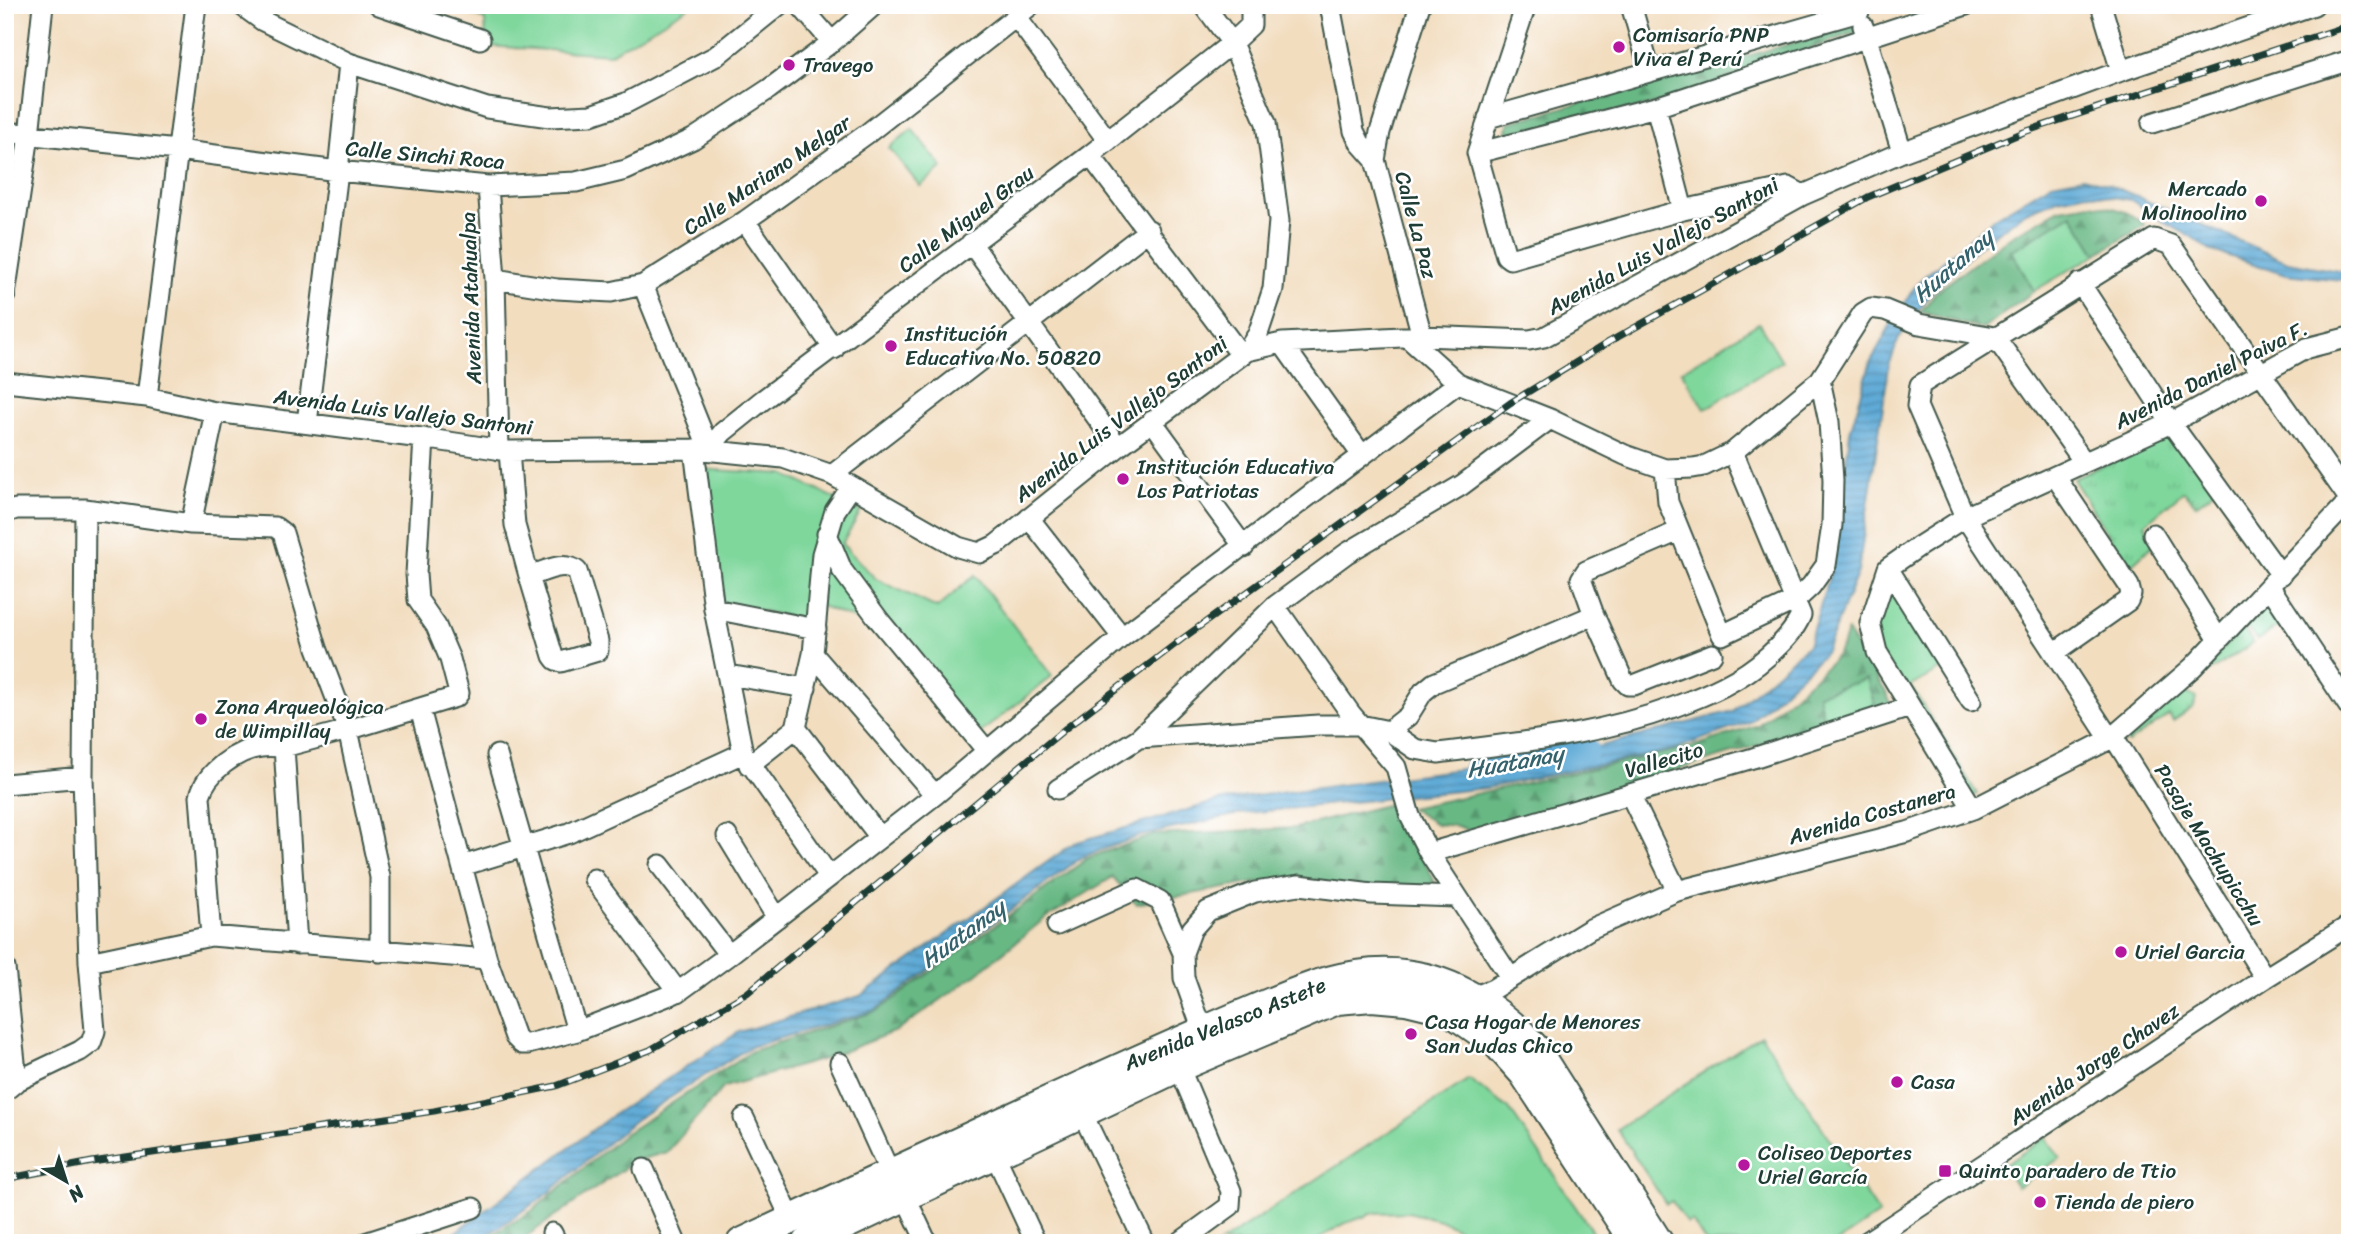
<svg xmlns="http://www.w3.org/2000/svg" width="2355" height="1248" viewBox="0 0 2355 1248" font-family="Sriracha,sans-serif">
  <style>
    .green { fill: #7fd79c; stroke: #4f8a68; stroke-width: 2 }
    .forest { fill: url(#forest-firs); stroke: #437a5c; stroke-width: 2 }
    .park { fill: url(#park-tufts); stroke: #4f8a68; stroke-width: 2 }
    .water { fill: url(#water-rules); stroke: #3f7486; stroke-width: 2 }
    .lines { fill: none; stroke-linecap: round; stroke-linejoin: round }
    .river { stroke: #5faad7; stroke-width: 26 }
    .minor-casing { stroke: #3f5549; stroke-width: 23 }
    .highway-casing { stroke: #3f5549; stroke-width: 32 }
    .minor { stroke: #fff; stroke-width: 19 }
    .highway { stroke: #fff; stroke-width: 28 }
    .rail-casing { stroke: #1f3d34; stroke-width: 7 }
    .rail { stroke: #fff; stroke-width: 4.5; stroke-dasharray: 13; stroke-linecap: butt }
    .poi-dot { fill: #b5179e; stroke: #fff; stroke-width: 2.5 }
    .labels { text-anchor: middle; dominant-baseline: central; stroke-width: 5; stroke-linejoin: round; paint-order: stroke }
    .poi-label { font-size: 21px; fill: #1f3d34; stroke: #fff; text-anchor: start }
    .street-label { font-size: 21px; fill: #1f3d34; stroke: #fff }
    .water-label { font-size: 23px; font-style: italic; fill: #35636d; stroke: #fff }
  </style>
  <defs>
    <pattern id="forest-firs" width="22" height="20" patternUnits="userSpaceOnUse" patternTransform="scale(1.75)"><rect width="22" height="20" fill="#67b884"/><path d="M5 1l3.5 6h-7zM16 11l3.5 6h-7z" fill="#54976d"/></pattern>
    <pattern id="park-tufts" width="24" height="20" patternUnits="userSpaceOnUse" patternTransform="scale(1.75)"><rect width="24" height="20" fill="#7fd79c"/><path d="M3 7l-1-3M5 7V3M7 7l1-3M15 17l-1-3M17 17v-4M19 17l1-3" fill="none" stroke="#6db987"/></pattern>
    <pattern id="water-rules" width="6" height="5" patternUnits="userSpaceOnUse" patternTransform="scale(1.75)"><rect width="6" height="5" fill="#5faad7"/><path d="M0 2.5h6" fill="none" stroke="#4e8caf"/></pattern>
  </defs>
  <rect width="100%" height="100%" fill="#fff"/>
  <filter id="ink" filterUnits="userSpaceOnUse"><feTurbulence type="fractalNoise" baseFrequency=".0143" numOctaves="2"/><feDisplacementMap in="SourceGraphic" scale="14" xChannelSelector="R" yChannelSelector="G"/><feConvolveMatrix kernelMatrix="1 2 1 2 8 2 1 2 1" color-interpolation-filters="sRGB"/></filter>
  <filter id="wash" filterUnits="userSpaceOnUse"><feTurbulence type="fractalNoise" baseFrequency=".00686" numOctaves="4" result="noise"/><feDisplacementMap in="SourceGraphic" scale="28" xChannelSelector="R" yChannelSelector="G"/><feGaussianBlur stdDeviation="1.57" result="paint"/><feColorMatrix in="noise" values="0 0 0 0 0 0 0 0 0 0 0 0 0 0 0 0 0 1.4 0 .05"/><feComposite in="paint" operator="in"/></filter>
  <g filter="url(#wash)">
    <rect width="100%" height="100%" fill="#f2ddbf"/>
    <path class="green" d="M692,5L610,54L486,46L485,20L452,6Z
      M912,129L943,168L920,186L889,148Z
      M2072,214L2097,254L2034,291L2010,251Z
      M1759,323L1782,361L1705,409L1681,371Z
      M700,469L784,474L861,511L842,544L876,579L937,608L975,575L1052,676L979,734L885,631L821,606L807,621L719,601Z
      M1885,583L1950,664L1911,686L1977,794L1966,799L1864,626Z
      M1867,679L1876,710L1825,725L1817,694Z
      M1761,1035L1879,1214L1836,1243H1706L1692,1221L1687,1224L1672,1201L1666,1204L1617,1129Z
      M1469,1079L1509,1109L1600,1243H1472L1461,1230L1440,1220L1408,1212L1374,1213L1346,1223L1311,1243H1220Z
      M2046,1137L2060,1158L2017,1187L2003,1166Z"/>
    <path class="forest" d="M1857,25V32L1655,104L1512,137L1507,133L1508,123Z
      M2091,204C2111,207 2130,210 2145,225L2097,254L2072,214L2011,251L2034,291L1983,329L1921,312L1936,292L2011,236L2060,209Z
      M1847,631L1887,694L1891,706L1876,710L1867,679L1818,694L1825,725L1473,832L1457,826L1436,824L1410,808L1692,747L1758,725L1817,675L1836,656L1843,644Z
      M1394,803L1434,880V893L1253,883L1136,904L1113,877L1043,920L973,977L898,1030L824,1059L724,1087L667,1152L635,1161L524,1238L514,1243H480L533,1210L626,1133L752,1051L877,1011L1088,858L1154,835L1295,828Z"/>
    <path class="park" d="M2173,433L2215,490L2196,505L2184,491L2145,524L2154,544L2129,567L2073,479Z
      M2273,597L2288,620L2257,640L2246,626Z
      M2243,628L2253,643L2204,675L2201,670Z
      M2182,690L2196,698L2194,707L2173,721L2169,715L2128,743L2124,737L2157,715L2156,712Z"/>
    <path class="water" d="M2083,177L2108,184L2288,262L2350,273V281L2286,274L2209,250L2192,237L2170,226L2131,200L2088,193L2058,199L2026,212L1980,245L1930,294L1899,338L1889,366L1858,572L1825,653L1750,722L1672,750L1486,788L1239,814L1140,836L1082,857L875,1010L750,1047L635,1120L546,1195L476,1243H423L453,1234L614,1114L739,1032L860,996L1074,843L1218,801L1521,761L1593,748L1733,711L1808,645L1831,571L1850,432L1871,361L1891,324L1918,282L1994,218L2052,183Z"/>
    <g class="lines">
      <path class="river" d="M1476,769L1586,750"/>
    </g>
  </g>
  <g filter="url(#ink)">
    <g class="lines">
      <defs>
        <path id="minor" d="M241,5L263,21L349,63L487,108L550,117L591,115L626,103L716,56L779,5
          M379,5L480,39
          M800,5L832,42
          M1204,5L1232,43L1266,123L1279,221L1273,289L1258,334L1247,351
          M1330,5L1354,131L1360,143L1375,160
          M1420,5L1380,132L1375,160L1422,336
          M1526,5L1477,153L1506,256L1510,259L1683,210L1788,187L1803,195
          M1631,5L1650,71
          M2101,5L2121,71
          M1017,18L1108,141
          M1863,26L1902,152
          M1656,107L1683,210
          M1488,118L1859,12
          M2152,123L2350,60
          M5,132L177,150L338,171L488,186L576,182L626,170L693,139L769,89L832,42L874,5
          M1477,153L1656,107L1966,5
          M1090,155L1241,355
          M488,186L495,279L499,450
          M745,221L834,349
          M971,243L1118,447
          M495,279L557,289L611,292L643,285L745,221L868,133L1031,5
          M2080,283L2171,423L2281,575
          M643,285L709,449L723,432L764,399L1090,155L1232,43L1251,25V5
          M5,295L29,135L43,5
          M1407,337L1458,383L1550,419L1625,455L1665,469L1693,468L1704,466L1733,452L1820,380L1863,313L1871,308L1885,310L1919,324L1995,337L2084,462
          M1282,343L1361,454
          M5,382L147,397L215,412L429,439L509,451L694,449L783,458L832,475L958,547L979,553L996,545L1118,447L1247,351L1282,343L1422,336L1529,340L1544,337L1803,195L1902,152L2121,71L2314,5
          M147,397L196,5
          M1152,421L1244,547
          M307,423L338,171L349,63
          M694,449L714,609L743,753L829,876
          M509,451L515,525L529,576L553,656L556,660L561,662L598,651V641L577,571C563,560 544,572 529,576
          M1665,469L1668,502L1722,635L1796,600L1811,586L1826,565L1832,525L1833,480L1829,422L1820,380
          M832,475L1149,230
          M5,513L16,509H85L191,524L275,527L283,533L317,648L348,730L380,877V952
          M1029,518L1122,637
          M191,524L215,412
          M1679,531L1586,571L1581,579L1594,615L1623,680L1628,685H1634L1712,654
          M827,534L842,570L879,620L987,751
          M2153,534L2219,640
          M1888,568L1971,701
          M2270,587L2350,708
          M1275,606L1351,714L1396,767L1410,816L1429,853L1510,977
          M714,609L816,629
          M2054,653L2128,601L2131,594L2129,586L2055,476
          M813,654L935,795
          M728,675L806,688
          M420,709L487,959L515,1037L522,1044H528L577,1031
          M796,728L879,836
          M1389,731L1415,749L1438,753C1521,742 1595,736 1674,707C1709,694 1740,681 1768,656C1781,644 1794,632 1801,615L1733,452
          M2113,736L2265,978
          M1139,738L1275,606L1347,553L1462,485L1550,419
          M2110,739L1965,517L1917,406L1920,385L2154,239L2171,245L2350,500
          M497,755L577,1031L678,992L729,955L935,795L1122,637L1458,383
          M749,765L796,728L813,654L822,554L835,511L851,487
          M5,784L83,777
          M1058,789L1139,738L1318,725H1360L1389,731L1408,716L1423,692L1434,683L1594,615
          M1630,794L1677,891
          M1973,809L1877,652L1870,623L1888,568L1918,547L1965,517L2171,423L2307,348L2350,337
          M727,836L777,918
          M1429,853L1753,758L1910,707
          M660,865L729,955
          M462,866L569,833L743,753
          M594,879L678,992
          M1057,925L1137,889L1160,901L1183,953
          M211,936L200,796C206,772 237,750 261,747C269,746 277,747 284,747
          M297,944L284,747L348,730L456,697L459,693L450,659L436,626L418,600L416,574L424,438
          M89,962L211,936L487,959
          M5,968L17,1081
          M1466,1000L1493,989L1590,929L1677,891L1907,832L1973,809L2110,739L2193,667L2350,500
          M1203,1031L1184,978L1183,953L1192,929L1208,911L1255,892L1299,885L1372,894L1456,897
          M1175,1057L1231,1191L1230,1206L1179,1243
          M840,1063L890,1173
          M5,1091L17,1081L80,1051L91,1043L95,1031L89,962L83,777L85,509
          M1082,1113L1145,1243
          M744,1118L791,1219
          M995,1155L1036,1243
          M644,1169L676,1243
          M905,1196L927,1243
          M552,1233L557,1243
          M365,1243L473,1208
          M1865,1243L2265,978L2350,925"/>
        <path id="highway" d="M741,1243C853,1190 965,1139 1078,1087C1131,1063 1184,1039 1238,1016C1291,994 1346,966 1405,974C1456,980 1502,1011 1535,1048L1659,1243
          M807,1243L1179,1067L1337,1000L1372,997L1406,1000L1439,1008L1454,1014L1497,1044L1524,1074L1635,1243"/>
      </defs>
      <use href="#minor" class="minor-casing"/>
      <use href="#highway" class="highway-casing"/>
      <use href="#minor" class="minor"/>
      <use href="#highway" class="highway"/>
      <defs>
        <path id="rail" d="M5,1179L92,1162L434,1111L556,1086L650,1050L747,993L1066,728L1182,639L1510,403L1609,342L1868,197L2024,132L2350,25"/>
      </defs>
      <use href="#rail" class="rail-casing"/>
      <use href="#rail" class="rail"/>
    </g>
  </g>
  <g class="poi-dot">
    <circle cx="1619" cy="47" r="7"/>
    <circle cx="789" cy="65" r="7"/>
    <circle cx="2261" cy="201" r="7"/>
    <circle cx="891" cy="346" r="7"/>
    <circle cx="1123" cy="479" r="7"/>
    <circle cx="201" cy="719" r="7"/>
    <circle cx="2121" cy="952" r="7"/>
    <circle cx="1411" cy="1034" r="7"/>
    <circle cx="1897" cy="1082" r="7"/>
    <circle cx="1744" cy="1165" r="7"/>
    <rect x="1938" y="1164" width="14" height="14" rx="3.5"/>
    <circle cx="2040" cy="1202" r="7"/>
  </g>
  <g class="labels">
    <g class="poi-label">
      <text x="1633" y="35">Comisaría PNP<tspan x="1633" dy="24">Viva el Perú</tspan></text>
      <text x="803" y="65">Travego</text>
      <text x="2247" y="189" text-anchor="end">Mercado<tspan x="2247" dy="24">Molinoolino</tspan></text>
      <text x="905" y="334">Institución<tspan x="905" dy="24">Educativa No. 50820</tspan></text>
      <text x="1137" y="467">Institución Educativa<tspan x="1137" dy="24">Los Patriotas</tspan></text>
      <text x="215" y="707">Zona Arqueológica<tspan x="215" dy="24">de Wimpillay</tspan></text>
      <text x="2135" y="952">Uriel Garcia</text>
      <text x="1425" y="1022">Casa Hogar de Menores<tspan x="1425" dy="24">San Judas Chico</tspan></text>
      <text x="1911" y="1082">Casa</text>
      <text x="1758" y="1153">Coliseo Deportes<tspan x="1758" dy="24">Uriel García</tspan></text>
      <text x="1959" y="1171">Quinto paradero de Ttio</text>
      <text x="2054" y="1202">Tienda de piero</text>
    </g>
    <g class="street-label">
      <text transform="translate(425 155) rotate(5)">Calle Sinchi Roca</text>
      <text transform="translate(767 175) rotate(-34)">Calle Mariano Melgar</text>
      <text transform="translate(966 219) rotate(-37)">Calle Miguel Grau</text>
      <text transform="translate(1416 225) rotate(75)">Calle La Paz</text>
      <text transform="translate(1663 246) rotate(-29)">Avenida Luis Vallejo Santoni</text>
      <text transform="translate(471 298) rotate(-92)">Avenida Atahualpa</text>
      <text transform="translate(2211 375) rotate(-27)">Avenida Daniel Paiva F.</text>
      <text transform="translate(403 412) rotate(7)">Avenida Luis Vallejo Santoni</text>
      <text transform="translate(1121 419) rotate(-37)">Avenida Luis Vallejo Santoni</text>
      <text transform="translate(1664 760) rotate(-16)">Vallecito</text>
      <text transform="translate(1872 814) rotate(-16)">Avenida Costanera</text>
      <text transform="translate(2209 845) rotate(58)">Pasaje Machupicchu</text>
      <text transform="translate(1225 1024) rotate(-22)">Avenida Velasco Astete</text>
      <text transform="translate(2094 1064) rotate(-34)">Avenida Jorge Chavez</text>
    </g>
    <g class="water-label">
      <text transform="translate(1953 266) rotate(-41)">Huatanay</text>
      <text transform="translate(1515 762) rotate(-10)">Huatanay</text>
      <text transform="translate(963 934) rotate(-36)">Huatanay</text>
    </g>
  </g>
  <rect width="2355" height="1248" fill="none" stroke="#fff" stroke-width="28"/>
  <g transform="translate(66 1181) rotate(141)" stroke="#ffffff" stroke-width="5" paint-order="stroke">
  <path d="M0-5L12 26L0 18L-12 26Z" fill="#1f3d34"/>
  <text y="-10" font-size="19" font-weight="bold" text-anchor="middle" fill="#1f3d34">N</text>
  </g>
</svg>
